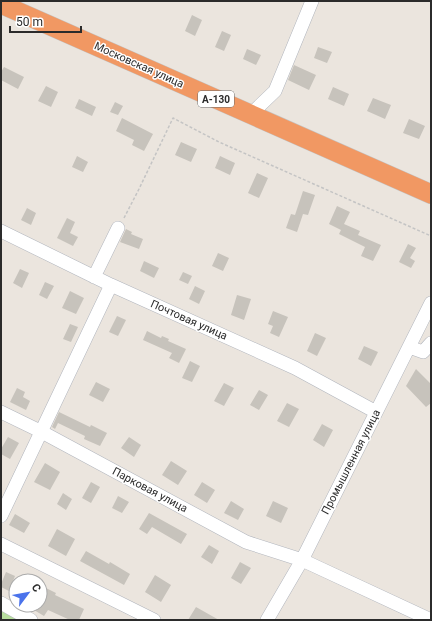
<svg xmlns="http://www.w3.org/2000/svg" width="432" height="621" viewBox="0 0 432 621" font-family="Roboto,sans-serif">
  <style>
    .green { fill: #b8de9f }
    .building { fill: #c7c3bc }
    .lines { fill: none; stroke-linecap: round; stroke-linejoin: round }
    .minor-casing { stroke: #b1b5bd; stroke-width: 14 }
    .highway-casing { stroke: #c4c4c4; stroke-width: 20 }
    .path { stroke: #c4c4c4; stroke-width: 1.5; stroke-dasharray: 3 2; stroke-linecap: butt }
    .minor { stroke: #fff; stroke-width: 13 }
    .highway { stroke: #f19863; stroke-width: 19 }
    .labels { text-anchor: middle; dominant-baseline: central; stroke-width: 3; stroke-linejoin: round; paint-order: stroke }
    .shield { fill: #fff; stroke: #6b6b6b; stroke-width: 1 }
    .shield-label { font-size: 10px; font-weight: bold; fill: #2b2b2b }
    .street-label { font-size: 11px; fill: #2b2b2b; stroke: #fff }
  </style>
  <rect width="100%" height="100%" fill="#ebe5de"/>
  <path class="green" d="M1,602L32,620H1Z"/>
  <path class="building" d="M192,15L202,20L195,36L185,31Z
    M222,31L231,35L224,51L215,47Z
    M318,47L332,52L327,63L314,58Z
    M247,49L261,55L256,65L243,59Z
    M294,65L316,75L309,90L288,80Z
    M4,67L24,77L18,89L1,80V72Z
    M46,86L58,92L51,107L38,101Z
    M333,87L349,94L344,106L328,99Z
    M373,98L391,105L385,119L367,111Z
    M79,99L96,107L92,116L75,108Z
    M115,102L123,106L118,115L110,112Z
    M122,118L153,134L144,151L132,145L134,140L116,131Z
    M409,119L425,126L419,139L403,133Z
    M181,142L197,149L191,162L175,155Z
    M77,156L88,162L83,172L72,167Z
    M220,156L235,163L230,175L215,168Z
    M257,173L268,178L259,198L248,193Z
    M303,191L315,195L308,215L303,214L297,232L286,228L291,214L295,215Z
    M337,206L350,212L344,224L360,231L358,235L381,245L373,261L361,256L365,247L339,234L341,230L329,224Z
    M27,208L36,213L31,225L21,220Z
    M67,218L75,222L70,233L78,237L73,246L57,238Z
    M126,229L132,232L131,234L143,239L139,249L120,242Z
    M408,244L416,248L410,258L415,261L411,268L399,262Z
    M218,253L229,258L223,271L212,266Z
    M144,261L159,268L154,278L140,271Z
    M20,269L29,273L22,288L13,283Z
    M183,272L192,276L188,284L179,280Z
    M45,282L54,286L47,299L39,295Z
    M195,286L205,291L199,304L189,299Z
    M70,291L84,298L76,314L62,308Z
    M237,295L251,299L244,320L231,315Z
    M273,311L288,317L279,337L270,333L273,326L268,324Z
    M117,316L126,320L118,336L109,332Z
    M70,324L78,327L71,342L63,339Z
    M147,331L161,338L162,336L169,339L168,341L186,349L179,363L169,358L172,353L143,340Z
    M315,333L326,338L317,356L307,351Z
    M364,346L378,352L371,366L358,359Z
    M190,361L200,366L192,382L182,378Z
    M416,369L431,384V403L426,407L406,386Z
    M96,382L110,389L103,402L89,395Z
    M224,383L234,388L224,406L214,401Z
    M17,388L25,392L23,397L30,401L26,410L10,402Z
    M259,390L268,395L259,410L250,405Z
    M287,403L299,409L289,427L277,421Z
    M59,412L90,427L91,425L107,433L100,446L84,439L85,436L58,423L55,429L52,427Z
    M322,424L333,430L324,447L313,440Z
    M8,437L19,443L10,459L1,454V449Z
    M129,437L141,445L134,457L121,448Z
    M171,461L187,471L178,485L162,475Z
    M45,463L60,472L50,490L34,482Z
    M91,482L100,487L91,503L82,498Z
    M202,482L215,490L207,503L194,495Z
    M63,493L72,499L66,510L57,504Z
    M118,496L129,502L122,513L112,508Z
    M231,501L244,509L238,520L224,513Z
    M273,501L288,508L281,523L266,516Z
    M149,513L187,534L181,544L152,527L147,534L139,529Z
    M15,514L30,523L24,533L9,525Z
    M57,529L75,539L66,556L48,546Z
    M209,545L219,551L212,564L201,557Z
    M86,551L109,564L110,562L130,574L124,585L80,561Z
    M240,562L251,568L241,584L231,578Z
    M6,572L15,576L9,591L1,587V584Z
    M155,575L171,585L161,602L145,592Z
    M46,588L56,593L55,595L84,609L79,620H70L48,610L44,616L34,610L37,605H40V599Z
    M196,607L219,620H188Z"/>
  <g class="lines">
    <defs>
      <path id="minor" d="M251,114L275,91L312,1
        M1,231L111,285L295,368L376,412
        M94,277L118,228
        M409,347L423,352L431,343
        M1,412L40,431L246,542L302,560L431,620
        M1,516L111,285
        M1,544L154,620
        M1,603L31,620
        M267,620L302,560L431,303"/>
      <path id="highway" d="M1,4L431,194"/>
    </defs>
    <use href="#minor" class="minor-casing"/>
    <use href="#highway" class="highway-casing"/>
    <path class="path" d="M124,218L139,189L173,118L219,142L431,236"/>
    <use href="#minor" class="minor"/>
    <use href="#highway" class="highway"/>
  </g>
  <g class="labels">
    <rect class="shield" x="198" y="91" width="36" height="16" rx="3"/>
    <g class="shield-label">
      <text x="216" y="99">А-130</text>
    </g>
    <g class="street-label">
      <text transform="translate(139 65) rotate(24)">Московская улица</text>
      <text transform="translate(189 320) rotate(24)">Почтовая улица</text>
      <text transform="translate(351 462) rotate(-63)">Промышленная улица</text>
      <text transform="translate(150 490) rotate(28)">Парковая улица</text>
    </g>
  </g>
  <rect width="432" height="621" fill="none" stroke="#2b2b2b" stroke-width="4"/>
  <g transform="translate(28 593) rotate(58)"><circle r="19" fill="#ffffff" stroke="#aaaaaa"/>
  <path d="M0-3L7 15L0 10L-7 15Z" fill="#4b73eb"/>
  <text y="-6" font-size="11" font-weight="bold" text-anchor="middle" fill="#2b2b2b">С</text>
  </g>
  <path d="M10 26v6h71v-6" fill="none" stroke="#2b2b2b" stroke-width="2"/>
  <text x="16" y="26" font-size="12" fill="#2b2b2b" stroke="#ffffff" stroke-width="3" paint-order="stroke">50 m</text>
</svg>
